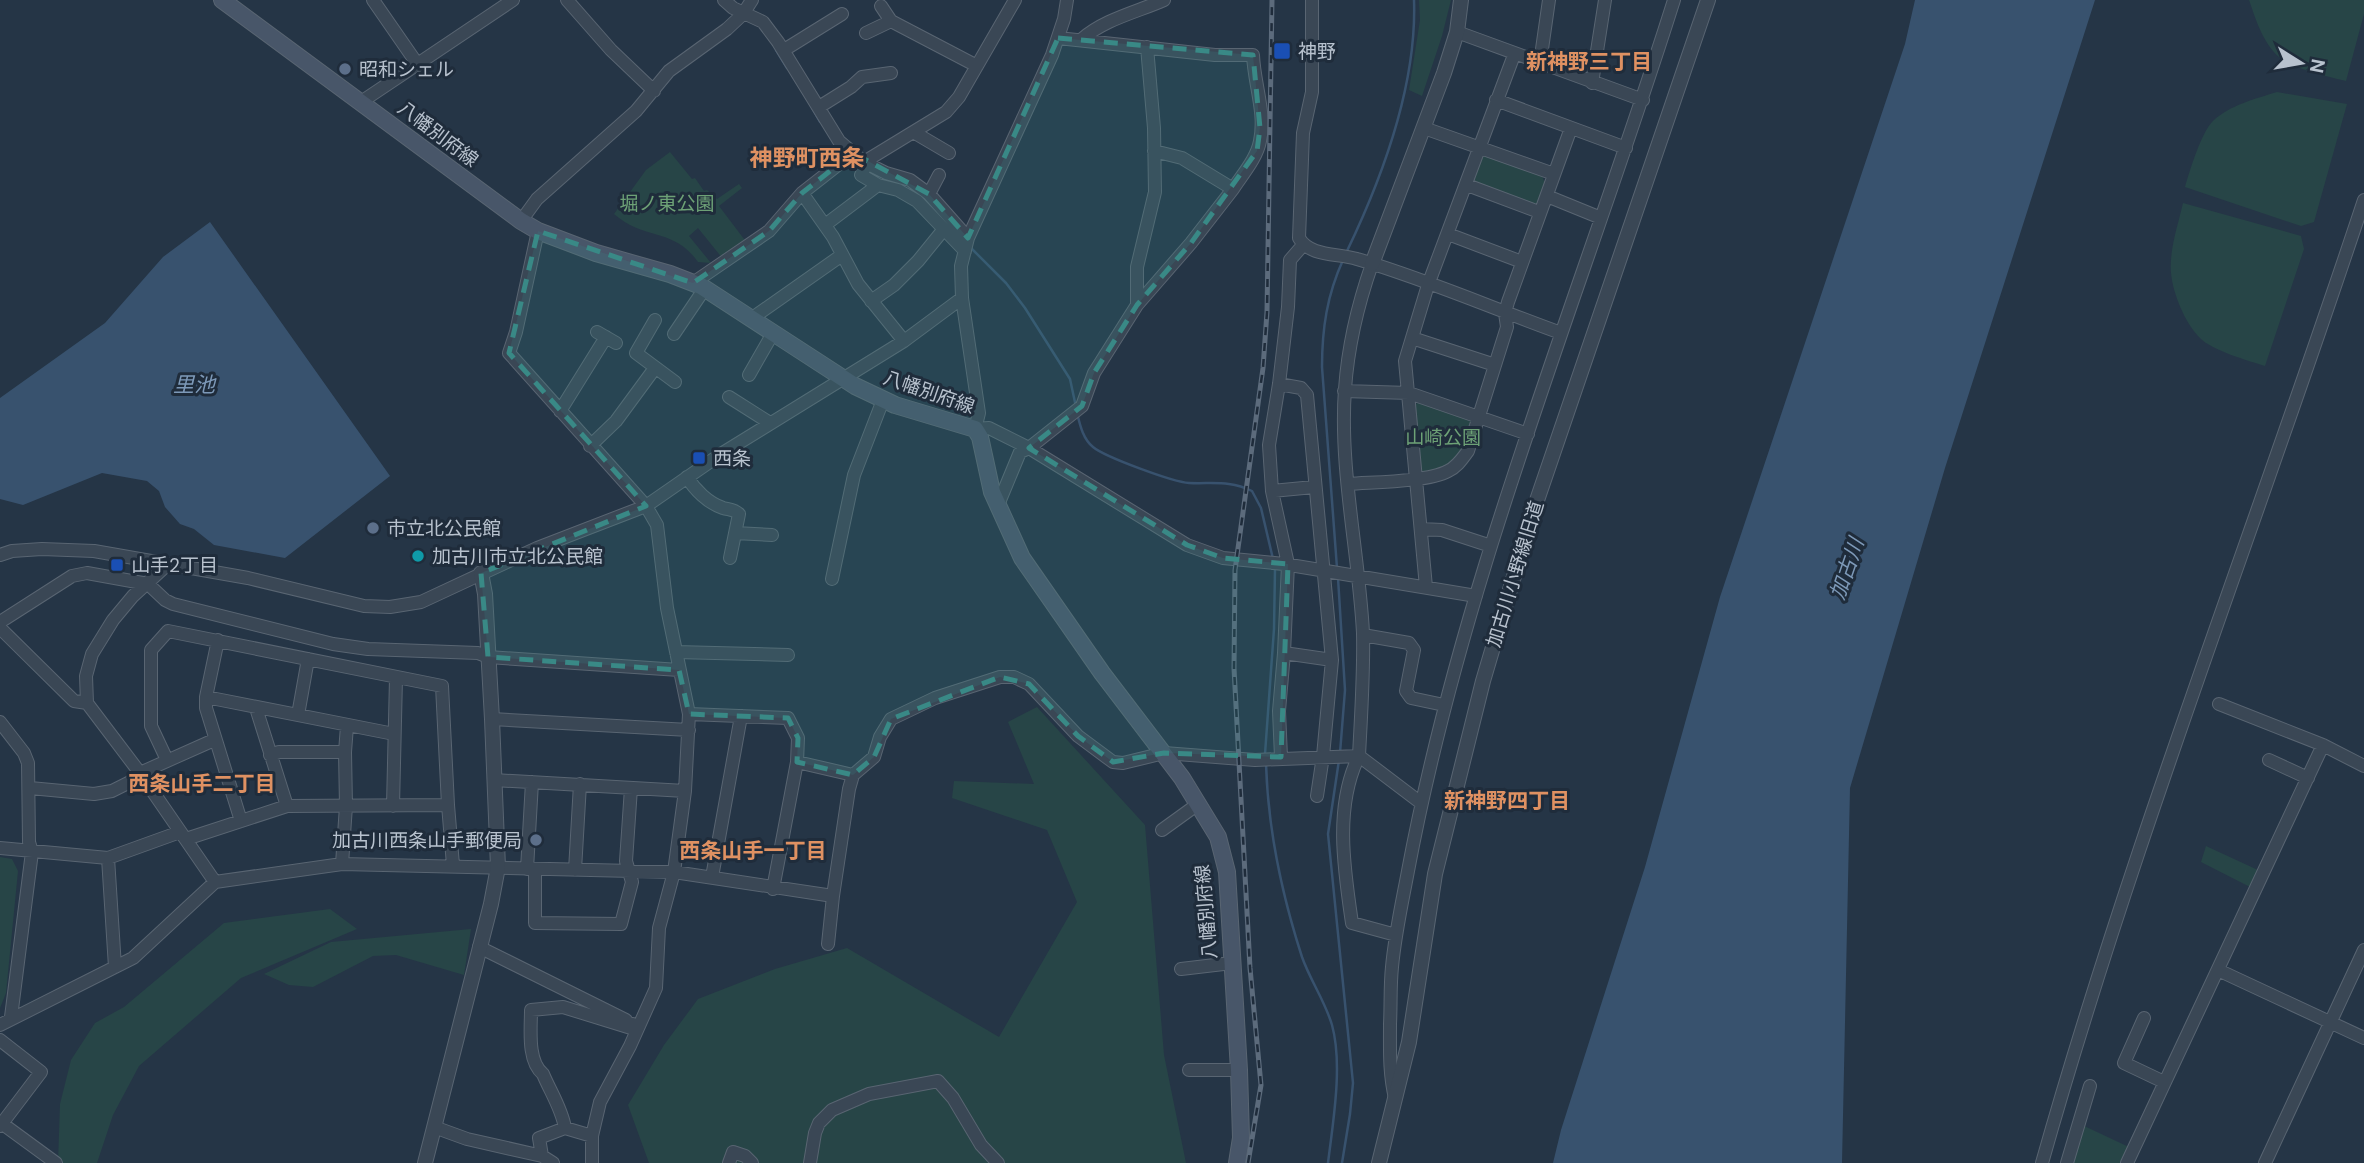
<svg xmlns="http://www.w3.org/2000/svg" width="2364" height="1163" viewBox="0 0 2364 1163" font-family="'DM Sans','Noto Sans JP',sans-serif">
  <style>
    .green { fill: #274547 }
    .water { fill: #38526e }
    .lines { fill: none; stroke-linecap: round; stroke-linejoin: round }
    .stream { stroke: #38526e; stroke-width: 2.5 }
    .minor-casing { stroke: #596572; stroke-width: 14 }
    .tertiary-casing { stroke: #596572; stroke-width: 16 }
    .secondary-casing { stroke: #596572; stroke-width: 18 }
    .minor { stroke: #3a4755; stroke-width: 12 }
    .tertiary { stroke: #3a4755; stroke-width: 14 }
    .secondary { stroke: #485669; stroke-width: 16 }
    .rail-casing { stroke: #5c6b7c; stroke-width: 5 }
    .rail { stroke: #1f2c3b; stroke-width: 2.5; stroke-dasharray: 8; stroke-linecap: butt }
    .marked { fill: #398986; fill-opacity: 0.2; stroke: #398986; stroke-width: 5; stroke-dasharray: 14 9; stroke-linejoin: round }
    .transit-dot { fill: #1a4fb4; stroke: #1f2c3b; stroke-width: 2.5 }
    .service-dot { fill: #5c6f8a; stroke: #1f2c3b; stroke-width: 2.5 }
    .culture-dot { fill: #0f9aa8; stroke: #1f2c3b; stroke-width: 2.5 }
    .labels { text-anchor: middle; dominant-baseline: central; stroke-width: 6; stroke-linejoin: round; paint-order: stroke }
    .poi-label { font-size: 19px; fill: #b8c2ce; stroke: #1f2c3b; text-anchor: start }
    .street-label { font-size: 19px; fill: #b8c2ce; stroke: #1f2c3b }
    .park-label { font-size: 19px; fill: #6da176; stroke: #1f2c3b }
    .neighbourhood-label { font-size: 21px; font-weight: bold; fill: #df9162; stroke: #1f2c3b }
    .water-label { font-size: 21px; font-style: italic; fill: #7d99b8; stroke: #1f2c3b }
    .quarter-label { font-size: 23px; font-weight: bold; fill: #df9162; stroke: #1f2c3b }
  </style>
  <rect width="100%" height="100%" fill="#253546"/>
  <path class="green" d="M1419,0H1451L1442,36L1422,96L1409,90L1420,20Z
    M2249,0H2364V14L2346,81C2329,77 2291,68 2279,57C2263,43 2256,20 2249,0Z
    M2277,92L2347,104L2314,222L2301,226L2185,187C2190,170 2201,133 2213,121C2230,105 2255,99 2277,92Z
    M670,152L692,179L695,178L704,191L707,190L717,199L739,184L742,188L719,206L747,243L723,259L698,228L689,236L711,263L698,262C673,227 645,241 614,214L646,170Z
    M1484,153L1542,176L1545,183L1540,201L1530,207L1471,185L1477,157Z
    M2183,203L2301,236L2304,249L2265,366C2249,361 2211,350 2200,338C2185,323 2173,294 2171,273C2169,251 2178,225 2183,203Z
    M1420,402L1469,417L1474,425L1455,463L1424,474L1419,468L1414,405Z
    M1037,707L1145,825L1164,1055L1186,1163H649L628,1105L664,1045L698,999L775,969L847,948L999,1037L1077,902L1047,830L952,798L954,781L1034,784L1008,722Z
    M2206,846L2260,871L2252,888L2201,862Z
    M0,857L12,859L18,871L6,993L0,1008Z
    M330,909L357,929L241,978L139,1066L113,1115L97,1163H58L60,1104L71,1060L95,1023L124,1007L224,923Z
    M471,929L464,975L396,955L373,956L313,987L289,985L264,974L331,942Z
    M2080,1124L2131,1148L2123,1163H2070Z"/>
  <path class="water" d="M1915,0H2095L1945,468L1850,788L1842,1163H1553L1561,1130L1645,867L1720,597L1905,44Z
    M210,222L390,476L285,558L214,545L194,529L180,524L165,507L159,491L147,481L102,473L23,505L0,499V398L105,323L163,257Z"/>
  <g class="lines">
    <path class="stream" d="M776,50L787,68
      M811,106L820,122
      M871,172L897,183
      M969,246L1006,283L1025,308L1070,379L1076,407
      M1347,251C1383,176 1417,84 1414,0
      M1077,413C1080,425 1083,439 1093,447C1105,457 1173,482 1189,483C1213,484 1230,480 1252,491L1261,508L1273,559
      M1337,568L1322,367C1322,329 1327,295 1343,260
      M1338,578L1345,690L1340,753
      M1265,754L1274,629L1275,569
      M1339,760L1328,834L1353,1083L1350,1114L1342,1163
      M1266,764C1268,829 1282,895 1302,957C1310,980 1325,1001 1332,1025C1343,1065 1333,1122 1328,1163"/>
    <defs>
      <path id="minor" d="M373,0L418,65
        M567,0L611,50L654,91
        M724,0L733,8L763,22L778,42L839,141L864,162L886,173L910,180L929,194L968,238
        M1067,0L1064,19L1052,55L968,238L961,266L962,298L979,413L975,429L989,428L1029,448L1187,545L1223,558L1284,564L1476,596
        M1312,0V92L1303,133L1299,238C1310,257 1338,253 1357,259C1426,279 1494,309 1561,333
        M881,6L891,21
        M1457,32L1643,100
        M866,33L891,21L977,66
        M1058,38L1215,55H1253C1254,83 1266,113 1260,141C1257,158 1242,175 1233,189
        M1082,39C1105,19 1137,12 1164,0
        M784,50L842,14
        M1540,63L1549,0
        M1592,83L1605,0
        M1496,100L1626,148
        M361,102L513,0
        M819,107L851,87L862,77L891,73
        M1424,128L1554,174
        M915,133L949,153
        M864,162L946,112L959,97L1015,0
        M867,164L861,175L878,185L898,190L917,201L965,251
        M1467,185L1539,212
        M802,193L833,237L858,284L904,341
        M929,194L939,175
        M1547,196L1601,218
        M521,221L537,199L636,111L669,71L727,29L743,14L752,0
        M825,225L878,185
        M538,231L516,332L509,353L646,506L657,525L667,608L689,714L685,791L674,872L659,928L656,988L630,1046L600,1102L592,1136V1163
        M1448,234L1522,262
        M1372,264C1358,304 1348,346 1345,389C1339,468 1359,554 1363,633C1364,674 1361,715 1359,756C1334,806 1344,869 1352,923L1396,935
        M693,283L769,231L802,193L853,153
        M871,301L894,285L918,261L944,229
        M1137,305V267L1155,192L1154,128L1147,47
        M751,319L842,255
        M655,320L636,353L675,382
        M597,332L616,343
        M674,334L705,288
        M1412,338L1495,365
        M749,375L773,333
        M1279,384L1301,388L1307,395L1332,660L1323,756L1317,796
        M1344,391L1409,393L1528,434
        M729,397L770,423
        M560,411L606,337
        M590,446L616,421L655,368
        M687,477C695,490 708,503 723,508C730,510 733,509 739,514L730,558
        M1349,484C1373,482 1428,482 1448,471C1457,467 1462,459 1468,451L1507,327L1505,313L1508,302L1571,128
        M1272,491L1314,487
        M998,505L1020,452L1029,448L1082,406L1094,373L1137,305L1191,243L1233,189L1182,158L1154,151
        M1421,529L1442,530L1491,546
        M735,533L772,535
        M0,555L12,551L42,549L94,551L248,578L364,606L390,607L421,602L537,548L646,506L721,454L904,341L962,298
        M168,564L133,596L113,620L92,654L86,676L87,703L140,773L215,882
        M832,579L854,475L883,400
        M1426,587L1405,361L1428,285L1514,55
        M0,622L72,576L87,573L148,584L165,600L173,604L333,644L368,649L478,653L488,657L679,670
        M0,628L74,701L87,703
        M1363,635L1409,643L1414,650L1406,691L1411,698L1444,705
        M218,640L206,697V708L241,821
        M676,652L788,655
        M1284,653L1332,660
        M206,697L394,734
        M2219,704L2323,745L2364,766
        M256,708L287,806
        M689,714L788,718L798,738L797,762
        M298,715L308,659
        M492,719L689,730
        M0,722L24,753L28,763L29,842L32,852L11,1017
        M270,755L279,752H345
        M1281,757L1279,711L1284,653L1288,564L1272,491L1269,445L1279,384L1288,307L1290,260L1303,245
        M167,760L151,726V650L168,631L442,686L448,805L453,865
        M2269,760L2308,778
        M494,780L685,791
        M30,788L94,794L112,791L130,782L140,773L214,740
        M393,806L396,678
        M1162,830L1198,804
        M186,839L287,806L448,805
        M0,848L108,858L180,832
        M108,858L115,967
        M342,864L346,806L345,752L347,726
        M527,869L532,782
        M535,869V923L621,924L632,882L626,861L631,788
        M575,870L580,784
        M712,877L741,716
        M773,889L797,762L853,775
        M828,944L833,896
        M479,947L626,1020
        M1181,969L1232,963
        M2218,970L2364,1038
        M2144,1018L2124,1063L2164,1082
        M0,1025L133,958L215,882L342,864L674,872L833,896L849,789L853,775L874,757L880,737L891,719L935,698L1000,677H1014L1029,684L1078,736L1113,762L1123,763L1164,753L1255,760L1359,756L1421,803
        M0,1040L41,1072L0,1126
        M1189,1070H1239
        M1395,1098C1389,1073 1390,1050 1390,1024C1391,1005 1390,986 1392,967C1395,934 1402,903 1408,871C1464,572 1583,289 1674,0
        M0,1122L56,1163
        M434,1127L467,1139L542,1156L553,1163
        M565,1128C562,1109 550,1091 543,1074C527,1061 531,1029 531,1010L563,1007L631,1028L633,1024
        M542,1156L539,1138L565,1128L592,1136
        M729,1163L733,1152L745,1156L752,1163
        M810,1163L815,1133L819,1123L832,1110L869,1094L938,1081L953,1098L981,1145L998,1163
        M2042,1163C2134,837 2258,521 2364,200
        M2067,1163L2090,1086
        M2127,1163L2323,745
        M2265,1163L2364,950"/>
      <path id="tertiary" d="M1372,264L1444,73L1457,32L1461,0
        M425,1163L491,904L498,867L492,719L485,594L481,573
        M1379,1163L1409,1042L1435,874L1483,681L1533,512L1708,0"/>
      <path id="secondary" d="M222,0L521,221L538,231L596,253L670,274L701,286L855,386L895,405L975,429L980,437L992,492L1022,558L1102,673L1182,778L1218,837L1227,872L1239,1070L1241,1138L1237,1163"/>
    </defs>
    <use href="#minor" class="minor-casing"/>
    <use href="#tertiary" class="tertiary-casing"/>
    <use href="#secondary" class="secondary-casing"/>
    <use href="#minor" class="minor"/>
    <use href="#tertiary" class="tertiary"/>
    <use href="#secondary" class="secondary"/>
    <defs>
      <path id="rail" d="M1248,1163L1261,1085L1250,968L1234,668L1235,570L1263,368L1267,312L1272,0"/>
    </defs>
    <use href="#rail" class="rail-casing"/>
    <use href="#rail" class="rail"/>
  </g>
  <path class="marked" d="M1058,38L1253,55L1260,128L1257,151L1191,243L1137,305L1094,373L1082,406L1029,448L1187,545L1223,558L1288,564L1281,757L1164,753L1113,762L1078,736L1029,684L1000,677L891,719L874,757L853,775L797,762L798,738L788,718L689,714L679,670L488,657L481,573L646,506L509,353L538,231L693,283L769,231L802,193L853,153L929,194L968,238Z"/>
  <g class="transit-dot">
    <rect x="1273" y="42" width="18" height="18" rx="3.5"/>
    <rect x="692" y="451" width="14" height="14" rx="3.5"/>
    <rect x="110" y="558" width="14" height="14" rx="3.5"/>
  </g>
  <g class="service-dot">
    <circle cx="345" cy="69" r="7"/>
    <circle cx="373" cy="528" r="7"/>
    <circle cx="536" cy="840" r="7"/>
  </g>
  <circle class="culture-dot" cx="418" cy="556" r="7"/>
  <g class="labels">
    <g class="poi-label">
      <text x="1298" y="51">神野</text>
      <text x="359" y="69">昭和シェル</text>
      <text x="713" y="458">西条</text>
      <text x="387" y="528">市立北公民館</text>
      <text x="432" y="556">加古川市立北公民館</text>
      <text x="131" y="565">山手2丁目</text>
      <text x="522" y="840" text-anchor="end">加古川西条山手郵便局</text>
    </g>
    <g class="street-label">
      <text transform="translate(438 134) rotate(37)">八幡別府線</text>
      <text transform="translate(929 392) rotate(19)">八幡別府線</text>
      <text transform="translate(1515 574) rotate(-73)">加古川小野線旧道</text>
      <text transform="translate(1206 912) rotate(-95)">八幡別府線</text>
    </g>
    <g class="park-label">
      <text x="667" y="203">堀ノ東公園</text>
      <text x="1443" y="437">山崎公園</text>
    </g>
    <g class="neighbourhood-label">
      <text x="1589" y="62">新神野三丁目</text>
      <text x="202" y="784">西条山手二丁目</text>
      <text x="1507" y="801">新神野四丁目</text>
      <text x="753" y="851">西条山手一丁目</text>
    </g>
    <g class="water-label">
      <text x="194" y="385">里池</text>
      <text transform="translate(1847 569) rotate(-71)">加古川</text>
    </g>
    <g class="quarter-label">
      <text x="807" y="158">神野町西条</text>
    </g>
  </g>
  <g transform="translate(2301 63) rotate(101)" stroke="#1f2c3b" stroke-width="5" paint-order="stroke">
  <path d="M0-5L12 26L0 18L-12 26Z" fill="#b8c2ce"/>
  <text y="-10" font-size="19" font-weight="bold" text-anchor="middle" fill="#b8c2ce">N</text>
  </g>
</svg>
